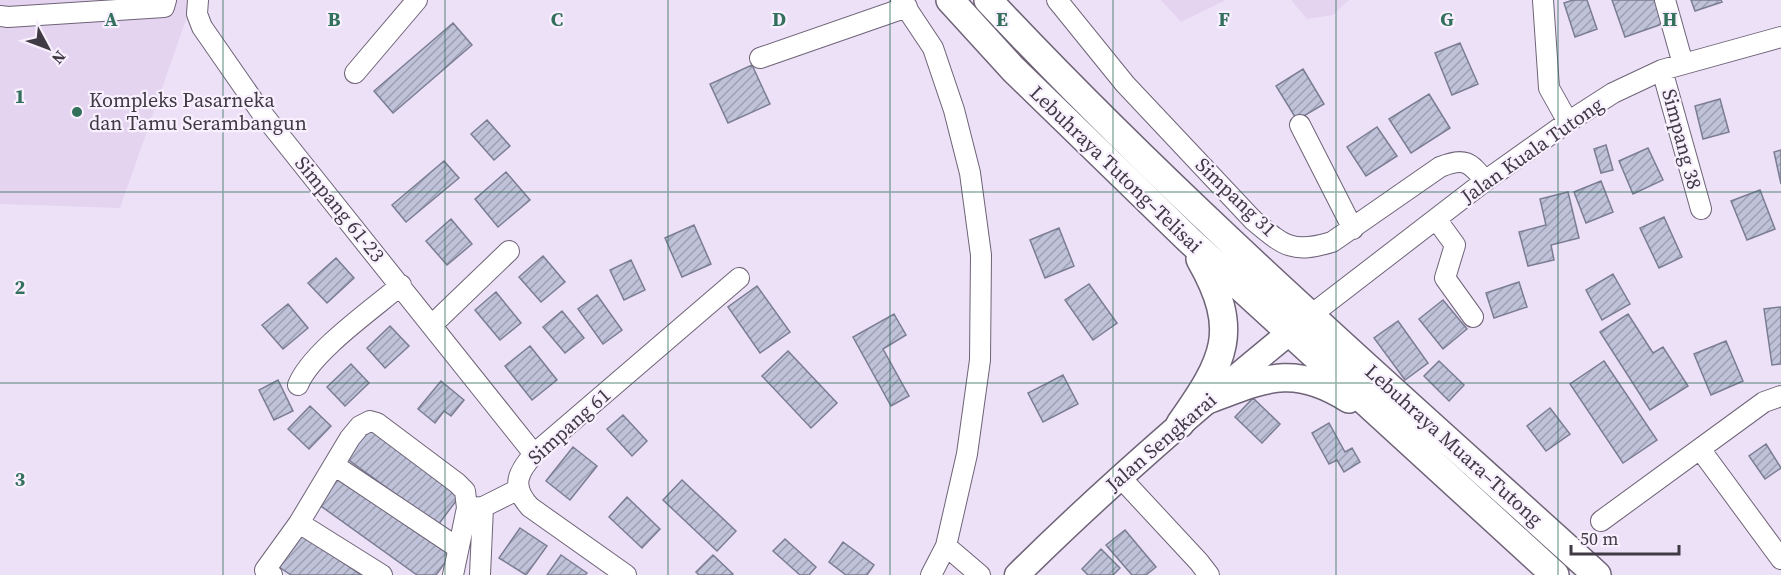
<svg xmlns="http://www.w3.org/2000/svg" width="1781" height="575" viewBox="0 0 1781 575" font-family="'Source Serif 4',serif">
  <style>
    .built { fill: #e4d4f0 }
    .building { fill: url(#building-hatch); stroke: #7b7d93; stroke-width: 1.5 }
    .lines { fill: none; stroke-linecap: round; stroke-linejoin: round }
    .minor-casing { stroke: #6e6377; stroke-width: 22 }
    .major-casing { stroke: #6e6377; stroke-width: 27 }
    .highway-casing { stroke: #6e6377; stroke-width: 30 }
    .minor { stroke: #fff; stroke-width: 20 }
    .major { stroke: #fff; stroke-width: 24 }
    .highway { stroke: #fff; stroke-width: 27 }
    .grid { fill: none; stroke: #33705c; stroke-width: 1.5; stroke-opacity: 0.55 }
    .poi-dot { fill: #33705c; stroke: #f8f0fe; stroke-width: 2 }
    .labels { text-anchor: middle; dominant-baseline: central; stroke-width: 4.5; stroke-linejoin: round; paint-order: stroke }
    .poi-label { font-size: 20px; fill: #3f3a43; stroke: #f8f0fe; text-anchor: start }
    .street-label { font-size: 20px; fill: #3f3a43; stroke: #f8f0fe }
    .grid-label { font-size: 20px; text-anchor: middle; font-weight: bold; fill: #33705c; stroke: #f8f0fe; stroke-width: 4.5; stroke-linejoin: round; paint-order: stroke }
  </style>
  <defs>
    <pattern id="building-hatch" width="6" height="6" patternUnits="userSpaceOnUse" patternTransform="scale(1.5)"><rect width="6" height="6" fill="#c0c2da"/><path d="M-1 1l2-2M0 6l6-6M5 7l2-2" fill="none" stroke="#9d9fb2"/></pattern>
  </defs>
  <rect width="100%" height="100%" fill="#ede1f8"/>
  <path class="built" d="M0,0H193L120,208L0,204Z
    M1161,0H1226L1181,22Z
    M1291,0H1349L1333,15L1307,19Z"/>
  <path class="building" d="M1573,0H1587L1597,29L1575,37L1564,3Z
    M1612,0H1657L1665,23L1625,37Z
    M1691,0H1721L1722,2L1695,11Z
    M453,23L472,45L393,113L374,91Z
    M1460,43L1478,84L1452,95L1435,53Z
    M752,65L770,104L728,123L710,84Z
    M1303,69L1324,104L1297,120L1276,86Z
    M1429,94L1450,128L1411,153L1389,119Z
    M1720,99L1729,132L1703,139L1695,106Z
    M487,120L510,146L494,160L471,134Z
    M1377,127L1397,156L1366,176L1347,147Z
    M1606,145L1613,170L1601,173L1594,149Z
    M1648,148L1663,180L1633,194L1619,161Z
    M1781,150V184L1774,152Z
    M444,161L459,178L406,222L392,205Z
    M506,172L530,200L498,227L475,199Z
    M1601,181L1613,212L1586,223L1574,192Z
    M1760,190L1775,229L1747,240L1731,201Z
    M1568,192L1579,238L1551,245L1554,260L1528,266L1519,232L1546,225L1540,199Z
    M1664,217L1682,257L1659,268L1640,228Z
    M451,219L472,244L447,265L426,241Z
    M694,225L711,264L682,277L665,238Z
    M1059,228L1074,266L1045,278L1030,240Z
    M543,256L565,282L541,302L519,277Z
    M336,258L354,278L327,303L308,283Z
    M631,260L645,290L624,300L610,270Z
    M1613,274L1630,304L1602,320L1586,290Z
    M1519,282L1527,307L1494,318L1486,293Z
    M1089,284L1117,323L1093,340L1065,300Z
    M757,286L790,332L760,353L728,307Z
    M496,292L521,323L500,340L475,310Z
    M597,295L622,330L603,344L578,309Z
    M1443,300L1467,329L1443,349L1419,319Z
    M288,304L308,328L283,349L262,325Z
    M1781,307V364L1772,365L1764,309Z
    M562,311L584,338L565,353L543,327Z
    M894,314L906,335L883,349L909,396L891,406L853,337Z
    M1628,314L1653,353L1663,347L1688,386L1650,410L1600,332Z
    M1398,321L1428,363L1405,380L1374,338Z
    M390,326L409,346L385,368L367,348Z
    M1726,341L1743,381L1711,395L1694,354Z
    M530,346L557,380L532,400L505,366Z
    M788,351L837,403L811,428L762,376Z
    M1439,361L1464,385L1449,401L1424,376Z
    M1604,361L1657,440L1623,463L1570,384Z
    M351,364L369,383L345,406L327,387Z
    M1063,375L1078,404L1043,422L1028,393Z
    M278,380L293,411L274,420L259,390Z
    M441,381L464,400L451,416L444,411L435,423L418,409Z
    M1253,398L1280,424L1262,443L1235,417Z
    M310,406L331,426L309,449L288,429Z
    M1550,408L1570,434L1546,451L1527,426Z
    M623,415L647,441L632,456L607,429Z
    M1329,423L1345,452L1352,448L1360,462L1344,472L1337,460L1329,464L1312,433Z
    M369,426L462,493L438,525L346,458Z
    M1766,444L1781,468L1765,479L1749,456Z
    M573,447L597,466L570,500L546,481Z
    M341,472L453,552L436,575H417L318,504Z
    M682,480L736,531L717,551L663,500Z
    M627,497L660,529L642,548L609,517Z
    M520,528L547,546L526,575L499,558Z
    M1125,530L1156,567L1146,575H1132L1106,545Z
    M300,532L361,575H291L276,565Z
    M785,539L816,567L809,575H800L773,551Z
    M843,542L874,565L867,575H846L829,562Z
    M1101,549L1120,568L1113,575H1088L1082,569Z
    M561,555L587,573L585,575H547Z
    M713,555L733,574L732,575H699L696,572Z"/>
  <g class="lines">
    <defs>
      <path id="minor" d="M198,0L197,14L202,27L261,112L534,454
        M901,0L933,48L954,110L970,173L981,255L980,360L967,454L946,546L980,575
        M1057,0L1125,84L1253,220C1284,246 1292,254 1332,242L1440,167C1465,157 1470,162 1485,181
        M1543,0L1549,88L1568,122
        M1665,0L1683,64
        M0,16L8,17L164,7L166,0
        M760,58L907,7
        M1662,70L1701,209
        M355,73L417,0
        M1300,125L1353,229
        M1436,219L1455,245L1445,278L1473,317
        M1311,315L1485,181L1568,122L1613,93L1662,70L1781,37
        M432,325L509,251
        M298,385C311,352 373,309 401,285
        M1700,449L1781,559
        M334,465L458,548
        M1120,477L1199,562L1209,575
        M1601,521L1764,402L1781,396
        M299,523L350,438L360,426L370,421L377,423L457,483L465,491L467,508
        M272,575L265,570L299,523L382,575
        M453,575L467,508L483,507L517,490
        M480,575L483,507
        M626,575L530,507C511,486 517,473 534,454L739,278
        M931,575L946,546"/>
      <path id="major" d="M1017,575C1108,485 1205,401 1305,320"/>
      <path id="highway" d="M950,0L1013,69L1189,240L1555,575
        M988,0C1179,204 1390,387 1597,575
        M1210,399C1266,378 1294,364 1349,399
        M1180,424C1225,360 1241,331 1200,259"/>
    </defs>
    <use href="#minor" class="minor-casing"/>
    <use href="#major" class="major-casing"/>
    <use href="#highway" class="highway-casing"/>
    <use href="#minor" class="minor"/>
    <use href="#major" class="major"/>
    <use href="#highway" class="highway"/>
  </g>
  <path class="grid" d="M223,0V575M445,0V575M668,0V575M890,0V575M1113,0V575M1336,0V575M1558,0V575M0,192H1781M0,383H1781"/>
  <circle class="poi-dot" cx="77" cy="112" r="6"/>
  <g class="labels">
    <g class="poi-label">
      <text x="89" y="100">Kompleks Pasarneka<tspan x="89" dy="23">dan Tamu Serambangun</tspan></text>
    </g>
    <g class="street-label">
      <text transform="translate(1682 139) rotate(75)">Simpang 38</text>
      <text transform="translate(1532 150) rotate(-35)">Jalan Kuala Tutong</text>
      <text transform="translate(1116 169) rotate(44)">Lebuhraya Tutong–Telisai</text>
      <text transform="translate(1236 197) rotate(44)">Simpang 31</text>
      <text transform="translate(340 209) rotate(51)">Simpang 61-23</text>
      <text transform="translate(569 426) rotate(-42)">Simpang 61</text>
      <text transform="translate(1161 442) rotate(-41)">Jalan Sengkarai</text>
      <text transform="translate(1454 445) rotate(42)">Lebuhraya Muara–Tutong</text>
    </g>
  </g>
  <g class="grid-label">
    <text x="111" y="26">A</text>
    <text x="334" y="26">B</text>
    <text x="557" y="26">C</text>
    <text x="779" y="26">D</text>
    <text x="1002" y="26">E</text>
    <text x="1224" y="26">F</text>
    <text x="1447" y="26">G</text>
    <text x="1670" y="26">H</text>
    <text x="20" y="103">1</text>
    <text x="20" y="294">2</text>
    <text x="20" y="486">3</text>
  </g>
  <g transform="translate(48 48) rotate(131)" stroke="#f8f0fe" stroke-width="4.5" paint-order="stroke">
  <path d="M0-4.5L10 22L0 15L-10 22Z" fill="#3f3a43"/>
  <text y="-9" font-size="16" font-weight="bold" text-anchor="middle" fill="#3f3a43">N</text>
  </g>
  <path d="M1571 545v9h108v-9" fill="none" stroke="#3f3a43" stroke-width="3"/>
  <text x="1580" y="545" font-size="18" fill="#3f3a43" stroke="#f8f0fe" stroke-width="4.5" paint-order="stroke">50 m</text>
</svg>
